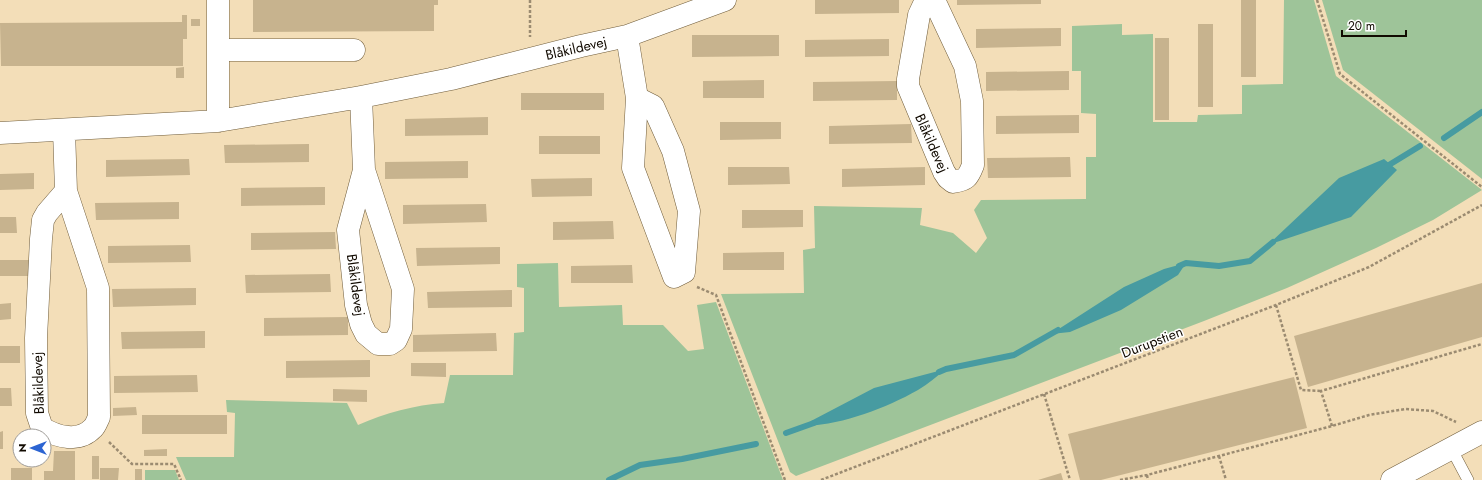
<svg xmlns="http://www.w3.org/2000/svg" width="1482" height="480" viewBox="0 0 1482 480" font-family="Jost,sans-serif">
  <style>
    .green { fill: #9ec499 }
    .water { fill: #479ba1 }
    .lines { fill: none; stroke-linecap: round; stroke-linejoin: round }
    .stream { stroke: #479ba1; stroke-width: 6 }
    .building { fill: #c7b38e }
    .service-casing { stroke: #705d3b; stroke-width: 12 }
    .minor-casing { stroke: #705d3b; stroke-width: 23 }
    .path { stroke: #9b8b71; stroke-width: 2.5; stroke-dasharray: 3 2; stroke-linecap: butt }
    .service { stroke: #fff; stroke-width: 11 }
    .minor { stroke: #fff; stroke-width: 22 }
    .labels { text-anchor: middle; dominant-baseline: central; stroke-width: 3; stroke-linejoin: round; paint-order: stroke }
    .street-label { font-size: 14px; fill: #110a01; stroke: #fff }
  </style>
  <rect width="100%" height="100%" fill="#f3deb8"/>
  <path class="green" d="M1284,0H1314L1336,76L1482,190L1433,220L1376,248L1287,288L1204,321L796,476L790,472L721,294L804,293L803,250L815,248L814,206L922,208L920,225L953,233L976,253L987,238L974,210L981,200L1086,199V157H1096V114L1081,113V71H1072V26L1122,24V35L1153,34V122H1197L1198,115L1242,114V85L1283,84Z
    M1322,0H1482V179L1343,70Z
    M558,263L559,307L622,305L623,325H663L688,351L704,349L697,305L716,302L783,480H186L176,457H234L235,413L227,412L226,400L347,403L358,425C385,413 415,405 444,403L450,375H513L514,333L524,332V288L517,287V264Z
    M145,470H175L179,480H145Z"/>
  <path class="water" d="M1384,159L1397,170L1351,217L1268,245L1339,178Z
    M1186,263L1178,275L1121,310L1070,332L1051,334L1124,287L1164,269Z
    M946,369C937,376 928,384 918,390C886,408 844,424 807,426L811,421L874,388Z"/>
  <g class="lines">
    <path class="stream" d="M1444,138L1482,112
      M1384,168L1420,146
      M1179,266L1186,263L1219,266L1250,261L1273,242
      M939,372L946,369L1014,355L1058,330
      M786,433L814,423
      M609,480L640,465L682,459L756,444"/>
  </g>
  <path class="building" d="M253,0H438V5H434V31L253,32Z
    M815,0H899V13L815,14Z
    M957,0H1041V4L957,5Z
    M1241,0H1256V77H1241Z
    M182,15H187V39H183V66H1L0,23L182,22Z
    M191,19H200V26H191Z
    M1198,24H1213V107H1198Z
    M1061,28V46L976,48V29Z
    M692,35H779V56L692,57Z
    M1155,38H1169V120H1155Z
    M889,39V56L805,57V40Z
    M184,67V78H176V68Z
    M1069,71V90L986,91V72Z
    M764,80V98H703V81Z
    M897,81V100L813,101V82Z
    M521,93H604V110H521Z
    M1079,115V133L996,134V116Z
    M488,117V135L405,136V119Z
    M720,122H781V139L720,140Z
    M911,124L912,143L829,144V126Z
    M539,136H600V154H539Z
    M309,144V162L225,163L224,145Z
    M1070,157L1071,177L988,178L987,158Z
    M189,159L190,175L106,177V160Z
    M468,161V178L385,179V162Z
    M728,167H789L790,184L728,185Z
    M925,167V185L842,187V169Z
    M34,173V189L0,190V174Z
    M592,178V196L532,197L531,179Z
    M325,187V205L241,206V188Z
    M179,202V219L96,220L95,203Z
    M486,204L487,222L403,224V205Z
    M742,210H803V227L742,228Z
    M0,217H16L17,233H0Z
    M613,221L614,239L553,240V222Z
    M335,232L336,249L251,250V233Z
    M190,245L191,262L108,263V246Z
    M500,247V264L417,266L416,248Z
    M784,252V270H723V253Z
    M0,260H29V276H0Z
    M632,265L633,283H571V266Z
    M330,274L331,292L246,293L245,275Z
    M1482,283V337L1308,387L1294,336Z
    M196,288V305L113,307L112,289Z
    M512,290V307L428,308L427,292Z
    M11,303V319L0,320V304Z
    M348,317V335L264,336V318Z
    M205,331V348L122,349L121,332Z
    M496,333L497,351L413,352V335Z
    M0,346H20V363H0Z
    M370,360V377L286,378V361Z
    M411,363H446V377L411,376Z
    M197,375L198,392L114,393V376Z
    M1294,377L1307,428L1101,480H1080L1068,434Z
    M0,388H11L12,406H0Z
    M333,389L367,390V402L333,401Z
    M136,407L137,415L113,416V408Z
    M142,415H227V434H142Z
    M3,431V449H0V432Z
    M167,449V456H144V450Z
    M54,451H75V480H44V471H53Z
    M92,456H99V479H92Z
    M11,468H32V480H11Z
    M100,468H119L118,480H100Z
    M135,469H142V480H135Z
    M1061,473L1063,480H1038Z"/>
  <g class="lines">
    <defs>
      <path id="service" d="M1451,448L1468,480"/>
      <path id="minor" d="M218,0V121
        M926,0L919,15L908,79V86L944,172L948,178L953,182C966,180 968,178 973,165L972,101L965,66L934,0
        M627,36L637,98L633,168L674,277L684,272L689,211L673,151L653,106L637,98
        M218,50H354
        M361,97L364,170L348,230L356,305L361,324L366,334L378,344H390L396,340L401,329L403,289L364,170
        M64,130L66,191L47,213L43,220L41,239L36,338L37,413L42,428C57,437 79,443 93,428C96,425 97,421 99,417L98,288L66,191
        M0,133L218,121L361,97L451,79L581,46L627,36L725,0
        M1392,480L1482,432"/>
    </defs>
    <use href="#service" class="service-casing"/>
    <use href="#minor" class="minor-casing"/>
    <path class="path" d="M530,0V37
      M1317,0L1340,74L1482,187
      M697,287L716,295L785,480
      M1276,305L1301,390L1321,391
      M1044,394L1070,480
      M1332,426L1321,391L1482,344
      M109,442L132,464H174L181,480
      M1219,456L1226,480
      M1147,475L1148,480
      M821,480L1276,305L1369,267L1482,205
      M1120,480L1147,475L1219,456L1332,426L1369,415L1405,409L1433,411L1456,422"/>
    <use href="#service" class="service"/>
    <use href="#minor" class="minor"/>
  </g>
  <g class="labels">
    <g class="street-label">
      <text transform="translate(576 48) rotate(-13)">Blåkildevej</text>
      <text transform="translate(932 143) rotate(66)">Blåkildevej</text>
      <text transform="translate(356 285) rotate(82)">Blåkildevej</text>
      <text transform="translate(1152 342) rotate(-21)">Durupstien</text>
      <text transform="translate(38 383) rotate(-92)">Blåkildevej</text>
    </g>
  </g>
  <g transform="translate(32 448) rotate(270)"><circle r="19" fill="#ffffff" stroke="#a09d99"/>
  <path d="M0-3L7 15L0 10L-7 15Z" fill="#2c64d2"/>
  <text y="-6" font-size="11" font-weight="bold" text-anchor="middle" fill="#110a01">N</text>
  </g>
  <path d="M1342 30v6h64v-6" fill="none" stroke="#110a01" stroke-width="2"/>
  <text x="1348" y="30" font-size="12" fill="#110a01" stroke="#ffffff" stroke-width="3" paint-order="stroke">20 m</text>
</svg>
